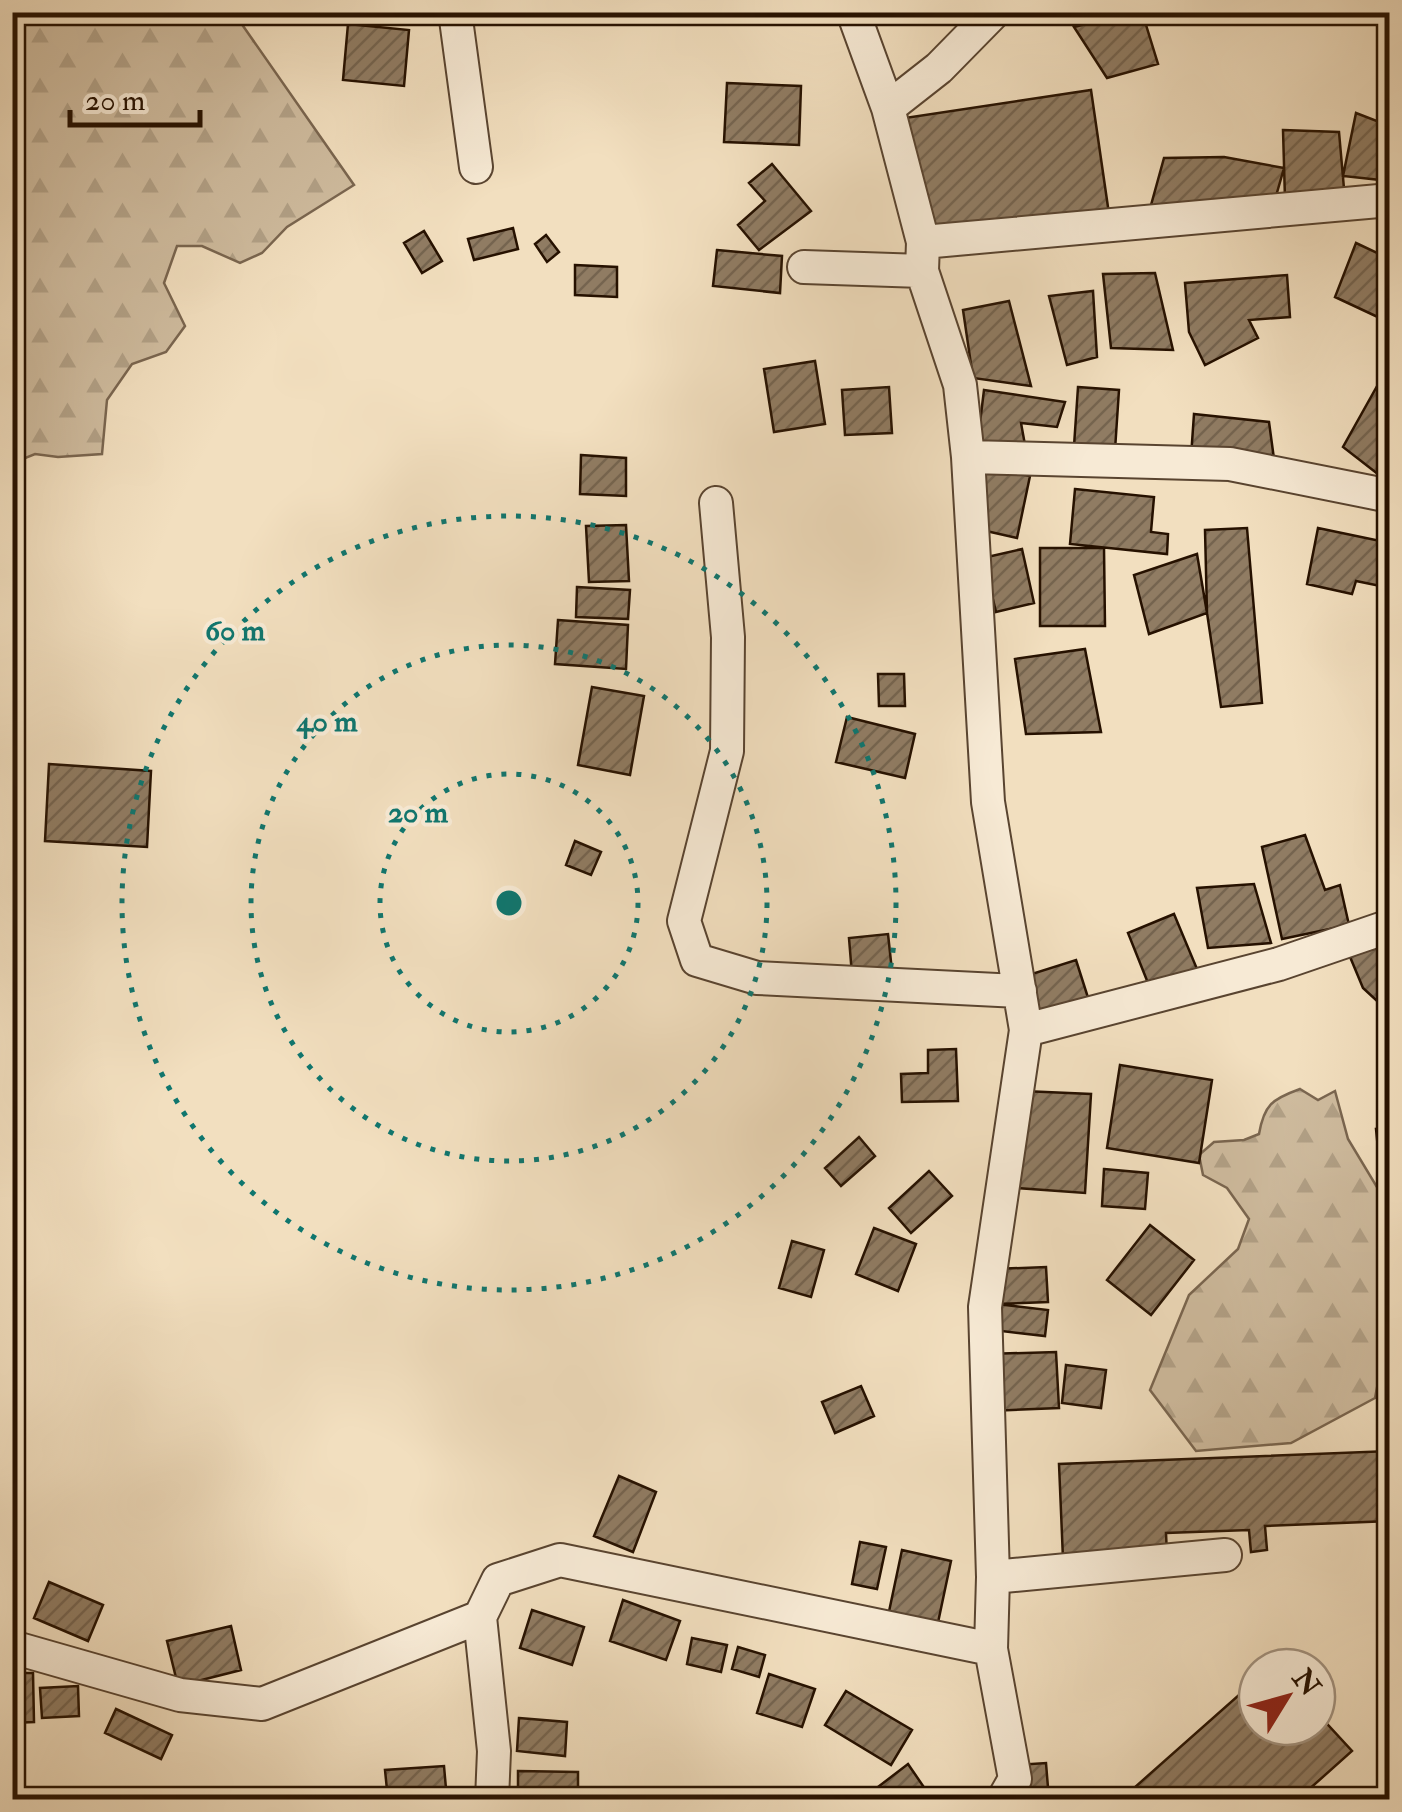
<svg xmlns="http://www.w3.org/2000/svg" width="1402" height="1812" viewBox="0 0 1402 1812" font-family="'IM FELL Double Pica',serif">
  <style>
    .forest { fill: url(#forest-firs); stroke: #7a6650; stroke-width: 2.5 }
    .building { fill: url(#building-hatch); stroke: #261100; stroke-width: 2.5 }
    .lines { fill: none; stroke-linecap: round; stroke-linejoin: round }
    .minor-casing { stroke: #594430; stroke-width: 36 }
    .minor { stroke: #f7ead5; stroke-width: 32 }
    .ring { fill: none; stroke: #0f766e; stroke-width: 5; stroke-dasharray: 5 10 }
    .centre { fill: #0f766e; stroke: #f7ead5; stroke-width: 5 }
    .ring-label { font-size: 30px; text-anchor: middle; font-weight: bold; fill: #0f766e; stroke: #f7ead5; stroke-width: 8; stroke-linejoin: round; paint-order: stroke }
  </style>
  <defs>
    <pattern id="forest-firs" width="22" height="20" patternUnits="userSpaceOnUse" patternTransform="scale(2.5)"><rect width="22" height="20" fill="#cfbc9f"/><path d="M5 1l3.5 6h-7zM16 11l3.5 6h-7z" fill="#b2a187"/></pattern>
    <pattern id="building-hatch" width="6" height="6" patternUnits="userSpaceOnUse" patternTransform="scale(2.5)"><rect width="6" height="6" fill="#907c63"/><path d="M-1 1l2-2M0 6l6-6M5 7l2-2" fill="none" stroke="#75644f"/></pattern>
  </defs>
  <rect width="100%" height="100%" fill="#f2dfbf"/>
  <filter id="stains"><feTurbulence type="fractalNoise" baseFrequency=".002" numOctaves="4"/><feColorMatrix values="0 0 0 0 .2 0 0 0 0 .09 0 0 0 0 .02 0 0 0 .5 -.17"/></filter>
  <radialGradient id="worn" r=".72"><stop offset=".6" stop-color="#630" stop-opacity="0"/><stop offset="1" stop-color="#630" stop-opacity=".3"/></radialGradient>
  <path class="forest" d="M13,12L234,13L354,185L287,227L262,253L240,263L202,246H177L164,283L185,326L166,352L132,364L107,400L102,454L58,457L35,454L13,463Z
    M1300,1089L1318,1100L1335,1091L1348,1139L1389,1207V1338H1380V1372L1375,1398L1291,1443L1196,1451L1150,1390L1189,1295L1238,1249L1249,1219L1227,1188L1203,1175L1199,1155L1214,1142L1244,1140L1259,1134C1264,1105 1272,1099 1300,1089Z"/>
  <path class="building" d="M1132,12H1142L1158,64L1107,78L1074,27Z
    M348,24L409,30L404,86L343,80Z
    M727,83L801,86L799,145L724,142Z
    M1091,90L1109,214L927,234L905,118Z
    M1356,113L1390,126V181L1343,176Z
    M1283,130L1339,132L1345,200L1285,199Z
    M1224,157L1284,168L1274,203L1148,216L1164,158Z
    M772,164L811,211L759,250L738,225L765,201L749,183Z
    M513,228L518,249L474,260L468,239Z
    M424,231L442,261L422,273L404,243Z
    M546,235L559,252L547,262L535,244Z
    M1356,243L1390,259V303L1382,319L1335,297Z
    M717,250L782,256L780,293L713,286Z
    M575,265L617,267V297L575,295Z
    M1155,273L1173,350L1111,348L1103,274Z
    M1287,275L1290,317L1249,320L1258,338L1205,365L1189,332L1185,283Z
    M1093,291L1097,357L1067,365L1049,296Z
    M1009,301L1031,386L973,378L963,310Z
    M815,361L825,424L774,432L764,369Z
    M1390,363V470L1383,478L1343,447Z
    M889,387L892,433L845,435L842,390Z
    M1078,387L1119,390L1115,450L1074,446Z
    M984,390L1065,402L1057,427L1021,423L1027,456L977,447Z
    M1194,414L1269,422L1274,459L1191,457Z
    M581,455L626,458V496L580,494Z
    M986,467L1030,476L1017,538L973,528Z
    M1075,489L1154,497L1151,532L1168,534L1167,554L1070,544Z
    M626,525L629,581L589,582L586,526Z
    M1247,528L1262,703L1221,707L1207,613L1205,530Z
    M1318,528L1390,543V588L1356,581L1352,594L1307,584Z
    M1040,548H1104L1105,626H1040Z
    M1022,549L1034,603L996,612L983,558Z
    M1197,554L1207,613L1149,634L1134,575Z
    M577,587L630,590L628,619L576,617Z
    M558,620L628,625L626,669L555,664Z
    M1085,649L1101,732L1026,734L1015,659Z
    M878,674H904L905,706H879Z
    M592,687L644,696L630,775L578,765Z
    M847,717L915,734L905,778L836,762Z
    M49,764L151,771L147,847L45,841Z
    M1305,835L1325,890L1340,885L1349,925L1282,939L1262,847Z
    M575,841L601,852L591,875L566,865Z
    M1254,884L1271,943L1208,948L1197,888Z
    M1174,914L1197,969L1150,988L1128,933Z
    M888,934L892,971L852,975L849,938Z
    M1390,947V1013L1363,988L1348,952Z
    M1076,960L1091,1007L1033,1025L1019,978Z
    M956,1049L958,1101L902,1102L901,1074L928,1073V1050Z
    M1120,1065L1212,1080L1199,1163L1107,1148Z
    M1023,1091L1091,1094L1085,1193L1017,1188Z
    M1390,1128V1169L1380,1168L1376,1129Z
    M859,1137L875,1156L841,1186L825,1168Z
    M1104,1169L1148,1173L1145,1209L1102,1206Z
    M929,1171L952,1196L911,1233L889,1208Z
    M1150,1225L1194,1260L1151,1315L1107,1280Z
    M874,1228L916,1244L898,1291L856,1274Z
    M792,1241L824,1250L811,1297L779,1288Z
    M1046,1267L1048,1302L997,1304L994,1269Z
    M997,1304L1048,1310L1045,1336L993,1330Z
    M1056,1352L1059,1408L990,1411L987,1354Z
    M1066,1365L1106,1370L1101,1408L1062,1403Z
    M861,1386L874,1416L835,1433L822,1402Z
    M1390,1451V1521L1265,1526L1267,1550L1251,1552L1249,1530L1166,1533L1167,1555L1063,1559L1059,1464Z
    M619,1476L656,1492L633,1552L594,1536Z
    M860,1542L886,1547L877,1589L852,1584Z
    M902,1550L951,1561L936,1632L887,1621Z
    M49,1582L103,1605L88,1641L34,1618Z
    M623,1600L680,1621L666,1660L610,1641Z
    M532,1610L584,1627L572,1665L520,1648Z
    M231,1626L241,1670L178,1686L167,1641Z
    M692,1638L727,1645L721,1672L687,1664Z
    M738,1647L765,1655L759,1677L732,1669Z
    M12,1673H33L34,1722L12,1723Z
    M769,1674L815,1689L802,1727L757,1713Z
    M1257,1679V1727H1317V1713L1352,1751L1297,1800H1127L1125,1796Z
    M78,1686L79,1716L42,1718L40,1688Z
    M846,1691L912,1730L891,1765L825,1725Z
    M116,1709L172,1735L161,1759L105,1733Z
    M519,1718L567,1722L565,1756L517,1751Z
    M1046,1763L1049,1800H1017L1015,1765Z
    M908,1764L932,1799L894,1800L892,1796L887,1800H861Z
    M444,1766L447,1800H388L385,1770Z
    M518,1771L578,1772V1800H518Z"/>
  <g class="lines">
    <defs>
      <path id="minor" d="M455,12L476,167
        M853,12L888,108L923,242L922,271L960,385L968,457L988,802L1026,1030L985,1307L993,1577L991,1649L1015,1779L1003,1800
        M888,108L939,68L994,12
        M923,242L1390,200
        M804,267L922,271
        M968,457L1230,464L1390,496
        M716,503L728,637L727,751L684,921L697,960L757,978L1020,991
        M1026,1030L1279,964L1390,926
        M993,1577L1225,1555
        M480,1617L494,1751L492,1800
        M12,1647L180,1695L262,1704L480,1617L498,1580L560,1560L991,1649"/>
    </defs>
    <use href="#minor" class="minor-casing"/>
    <use href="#minor" class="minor"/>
  </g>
  <g class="ring">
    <circle cx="509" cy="903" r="129"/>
    <circle cx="509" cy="903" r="258"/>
    <circle cx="509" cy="903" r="387"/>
  </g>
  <circle cx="509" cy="903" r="15" class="centre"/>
  <g class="ring-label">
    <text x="235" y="640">60 m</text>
    <text x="327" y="731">40 m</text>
    <text x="418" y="822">20 m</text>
  </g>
  <rect width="1402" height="1812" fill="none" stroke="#f2dfbf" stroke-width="50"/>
  <rect x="15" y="15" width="1372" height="1782" fill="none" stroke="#261100" stroke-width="5"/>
  <rect x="25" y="25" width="1352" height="1762" fill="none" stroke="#261100" stroke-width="2.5"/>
  <g transform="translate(1287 1697) rotate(53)"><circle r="48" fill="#f7ead5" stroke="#a39380" stroke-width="2.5"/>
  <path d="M0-8L18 38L0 25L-18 38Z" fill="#8f2418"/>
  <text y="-15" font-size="28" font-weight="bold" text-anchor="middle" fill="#261100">N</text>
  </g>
  <path d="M70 110v15h130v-15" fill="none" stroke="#261100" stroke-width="5"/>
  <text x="85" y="110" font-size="30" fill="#261100" stroke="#f7ead5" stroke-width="8" paint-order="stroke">20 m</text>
  <rect width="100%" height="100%" filter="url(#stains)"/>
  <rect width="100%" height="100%" fill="url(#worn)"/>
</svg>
